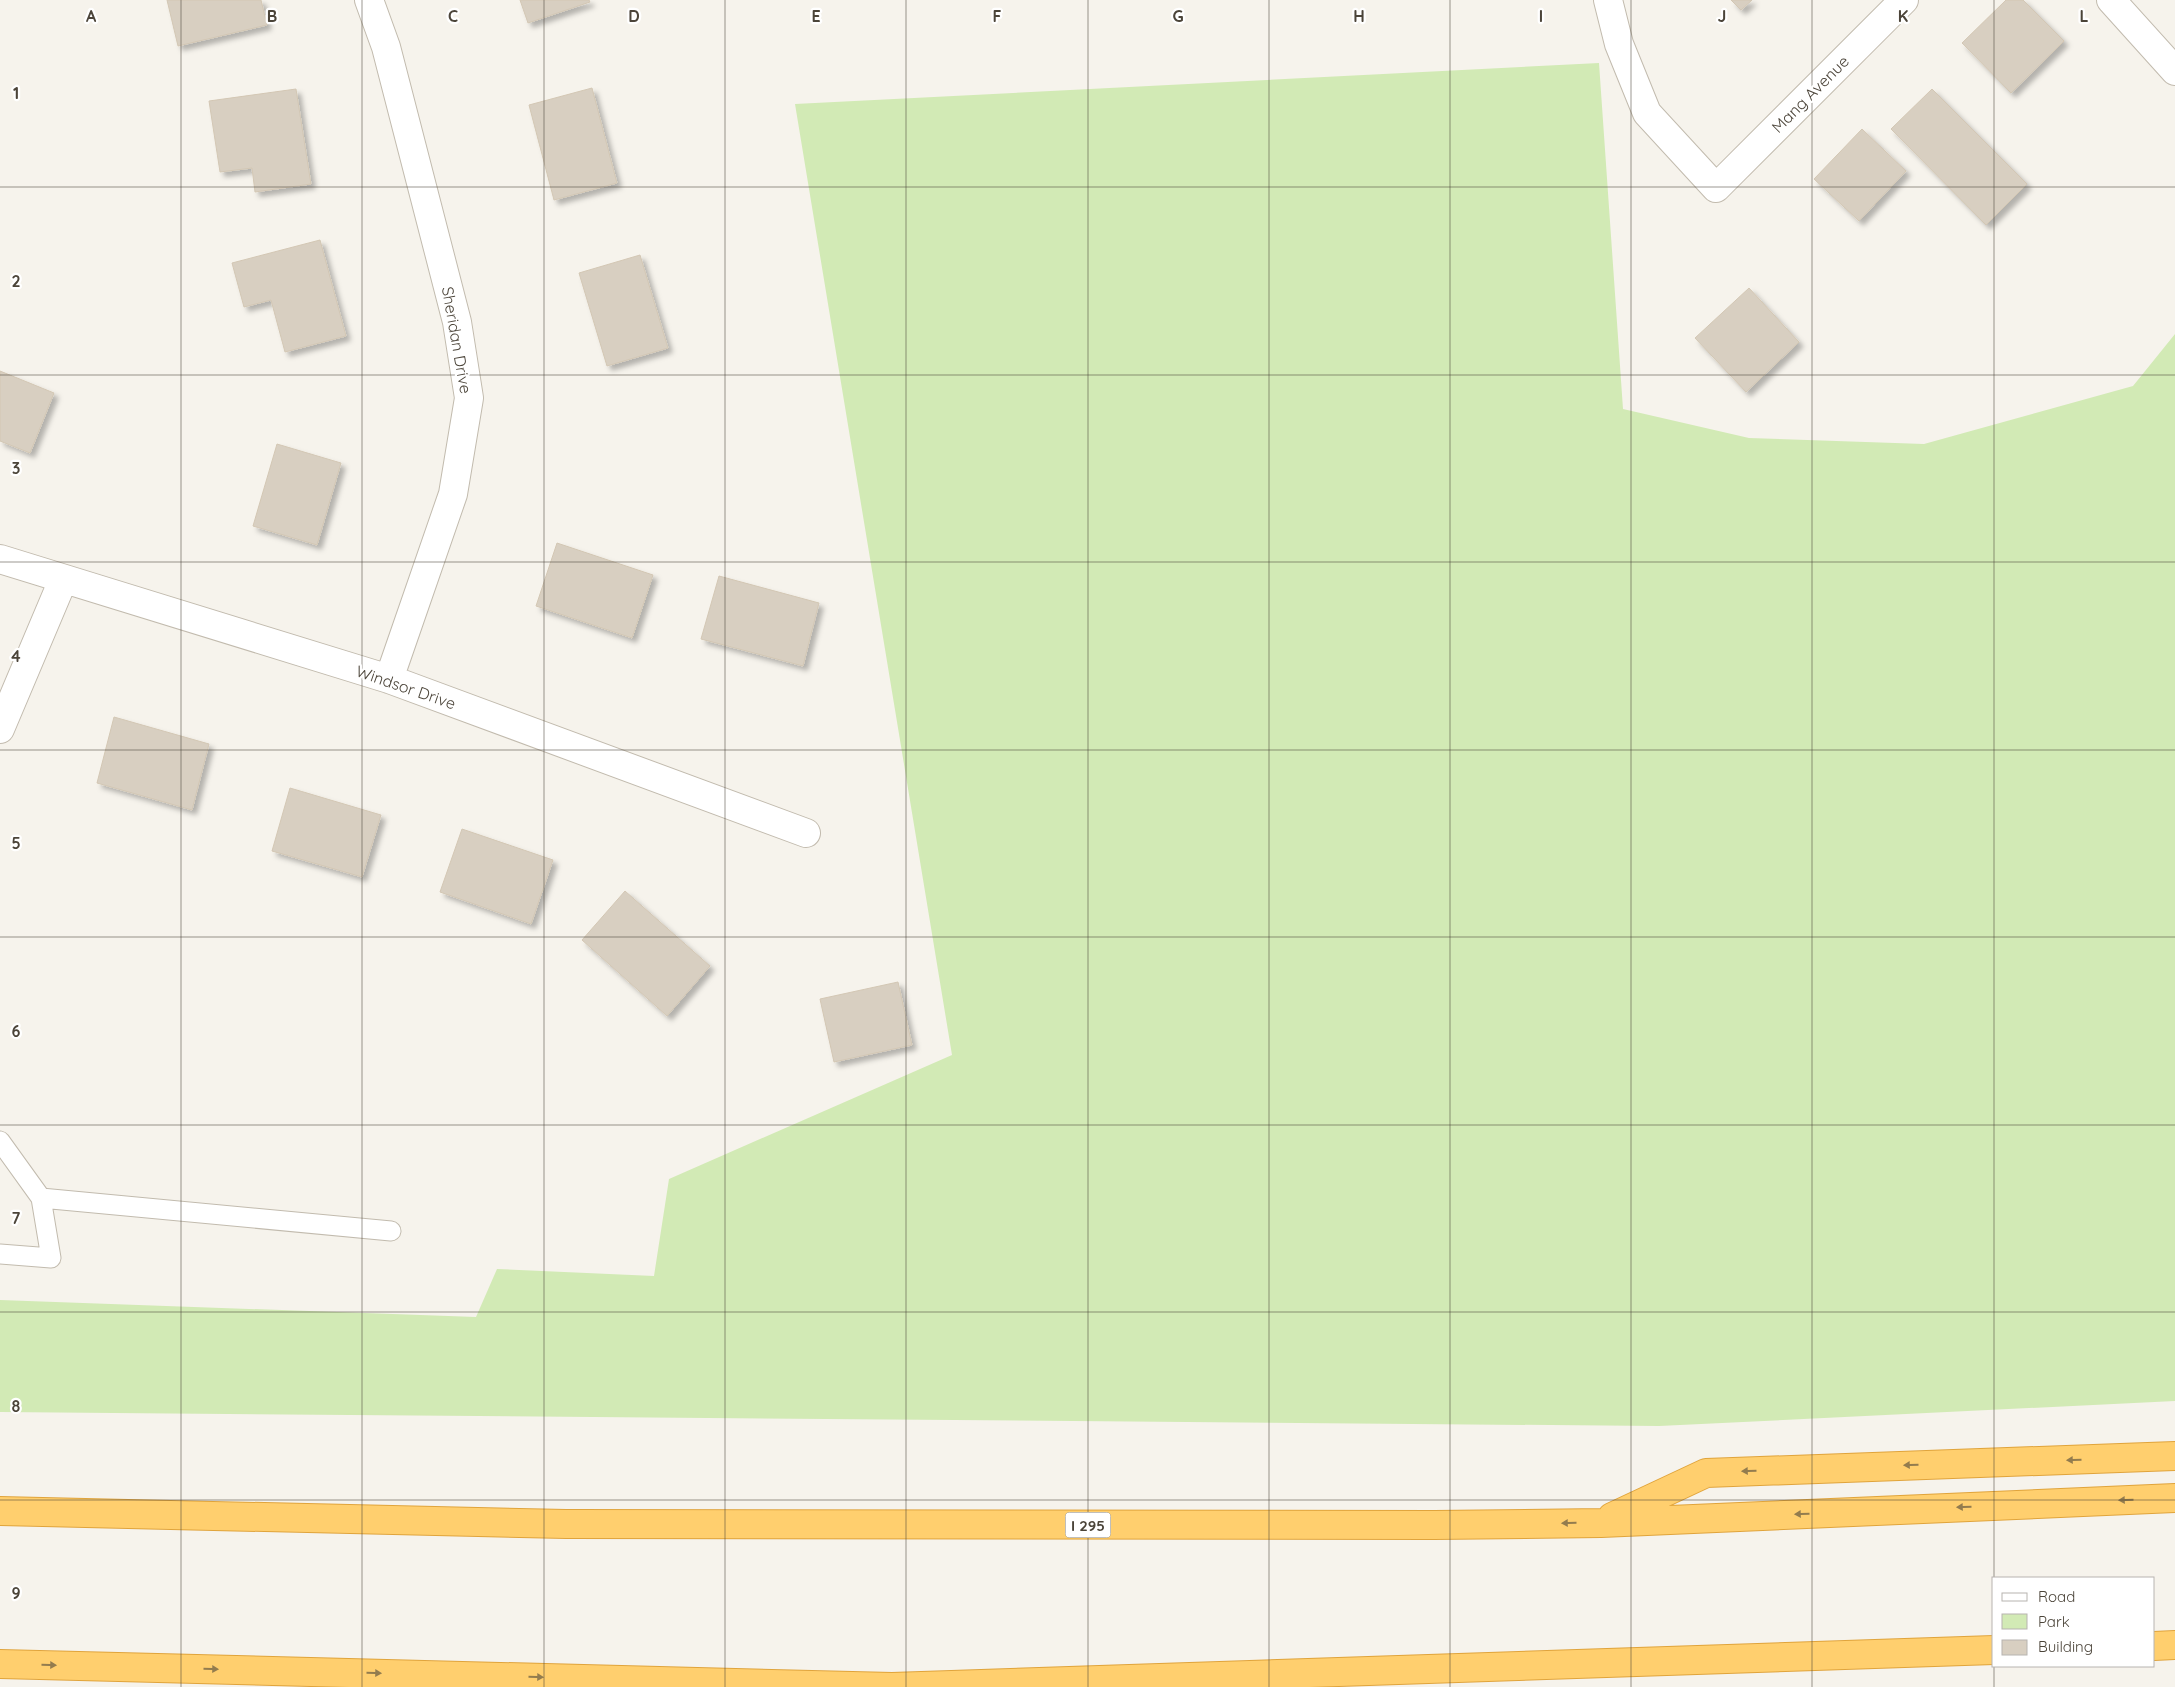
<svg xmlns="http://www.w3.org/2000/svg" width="2175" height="1687" viewBox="0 0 2175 1687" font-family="Quicksand,sans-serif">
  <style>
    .green { fill: #d2eab5 }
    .building { fill: #d8cfc1; stroke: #d3c7b4; filter: url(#shadow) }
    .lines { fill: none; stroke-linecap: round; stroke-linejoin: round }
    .service-casing { stroke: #c2bbae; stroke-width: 21 }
    .minor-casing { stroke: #c2bbae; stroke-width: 30 }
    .motorway-casing { stroke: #e0a43c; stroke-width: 30 }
    .service { stroke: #fff; stroke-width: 19 }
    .minor { stroke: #fff; stroke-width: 28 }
    .motorway { stroke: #ffcf6e; stroke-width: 28 }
    .oneway { fill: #937c4e }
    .grid { fill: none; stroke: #4b4439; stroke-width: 1; stroke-opacity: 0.55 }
    .labels { text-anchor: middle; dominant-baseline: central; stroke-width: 4.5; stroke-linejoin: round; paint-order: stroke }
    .shield { fill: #fff; stroke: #817c74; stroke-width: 1 }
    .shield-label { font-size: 15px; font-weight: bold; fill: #4b4439 }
    .street-label { font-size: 16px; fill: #4b4439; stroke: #fff }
    .grid-label { font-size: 16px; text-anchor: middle; font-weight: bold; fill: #4b4439; stroke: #fff; stroke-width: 4.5; stroke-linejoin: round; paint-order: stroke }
  </style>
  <defs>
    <filter id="shadow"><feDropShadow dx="4.5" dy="4.5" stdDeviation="2.5" flood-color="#0004"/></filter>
  </defs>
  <rect width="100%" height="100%" fill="#f6f3ec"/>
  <path class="green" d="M1599,63L1623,409L1749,438L1924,444L2133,386L2175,334V1401L1659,1426L0,1412V1300L476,1317L497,1269L654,1276L669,1179L952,1055L795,104Z"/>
  <path class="building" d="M167,0H261L267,25L178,46Z
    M520,0H589L590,2L528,23Z
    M1731,0H1752L1741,10Z
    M2006,0H2023L2064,41L2011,93L1962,43Z
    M592,88L617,183L554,200L529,105Z
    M296,89L311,184L255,192L252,168L220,172L209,101Z
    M1932,89L2027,184L1986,225L1891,129Z
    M1862,129L1906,171L1859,221L1814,179Z
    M320,240L346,336L285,352L271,300L244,307L232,263Z
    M640,255L668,348L607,366L579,273Z
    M1749,288L1799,342L1746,392L1695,338Z
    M0,371L54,393L30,453L0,441Z
    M277,444L341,463L317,545L253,526Z
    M557,543L653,575L632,638L536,606Z
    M719,576L819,603L803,666L701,639Z
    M114,717L209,744L192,810L97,783Z
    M290,788L381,815L362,877L272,851Z
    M462,829L553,860L531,924L440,892Z
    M625,891L710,966L667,1016L582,940Z
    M898,982L912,1045L834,1062L820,999Z"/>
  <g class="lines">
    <defs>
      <path id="service" d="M0,1141L41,1198
        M0,1254L51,1258L41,1198L391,1231"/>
      <path id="minor" d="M369,0L386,47L457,322L469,398L453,494L389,679
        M1608,0L1619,44L1647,113L1716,188L1904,0
        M2111,0L2175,71
        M0,559L389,679L806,833
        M0,729L63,580"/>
      <path id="motorway" d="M0,1511L566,1524L1434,1525L1601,1523L2175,1498
        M1612,1517L1706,1473L2175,1456
        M2154,1646L2175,1645
        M0,1664L892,1687L1994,1650"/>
    </defs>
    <use href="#service" class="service-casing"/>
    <use href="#minor" class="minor-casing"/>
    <use href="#motorway" class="motorway-casing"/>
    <use href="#service" class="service"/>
    <use href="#minor" class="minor"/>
    <use href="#motorway" class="motorway"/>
  </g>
  <defs><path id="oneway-solid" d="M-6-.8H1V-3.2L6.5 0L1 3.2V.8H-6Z" transform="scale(1.25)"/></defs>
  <g class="oneway">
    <use href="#oneway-solid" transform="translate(2074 1460) rotate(178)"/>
    <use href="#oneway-solid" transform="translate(1911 1465) rotate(178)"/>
    <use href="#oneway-solid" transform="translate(1749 1471) rotate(178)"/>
    <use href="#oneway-solid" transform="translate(2126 1500) rotate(178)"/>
    <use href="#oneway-solid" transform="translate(1964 1507) rotate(178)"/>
    <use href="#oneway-solid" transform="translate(1802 1514) rotate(178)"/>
    <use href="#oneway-solid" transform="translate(1569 1523) rotate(179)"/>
    <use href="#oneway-solid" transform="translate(49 1665) rotate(1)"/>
    <use href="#oneway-solid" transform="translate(211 1669) rotate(1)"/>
    <use href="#oneway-solid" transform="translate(374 1673) rotate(1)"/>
    <use href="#oneway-solid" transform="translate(536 1677) rotate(1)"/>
  </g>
  <path class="grid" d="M181,0V1687M362,0V1687M544,0V1687M725,0V1687M906,0V1687M1088,0V1687M1269,0V1687M1450,0V1687M1631,0V1687M1812,0V1687M1994,0V1578M0,187H2175M0,375H2175M0,562H2175M0,750H2175M0,937H2175M0,1125H2175M0,1312H2175M0,1500H2175M1994,1578V1666M1994,1666V1687"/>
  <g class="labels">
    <rect class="shield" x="1065.5" y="1512.5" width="45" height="25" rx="4"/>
    <g class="shield-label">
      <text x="1088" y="1525">I 295</text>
    </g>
    <g class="street-label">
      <text transform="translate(1810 94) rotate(-45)">Mang Avenue</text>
      <text transform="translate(457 340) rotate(80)">Sheridan Drive</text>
      <text transform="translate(406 687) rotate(19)">Windsor Drive</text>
    </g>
  </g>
  <g class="grid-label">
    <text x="91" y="22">A</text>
    <text x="272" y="22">B</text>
    <text x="453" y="22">C</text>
    <text x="634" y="22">D</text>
    <text x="816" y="22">E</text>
    <text x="997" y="22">F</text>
    <text x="1178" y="22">G</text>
    <text x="1359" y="22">H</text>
    <text x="1541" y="22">I</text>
    <text x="1722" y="22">J</text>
    <text x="1903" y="22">K</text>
    <text x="2084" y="22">L</text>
    <text x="16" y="99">1</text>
    <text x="16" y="287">2</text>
    <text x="16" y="474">3</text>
    <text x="16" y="662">4</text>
    <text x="16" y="849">5</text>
    <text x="16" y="1037">6</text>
    <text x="16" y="1224">7</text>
    <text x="16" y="1412">8</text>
    <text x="16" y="1599">9</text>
  </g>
  <rect x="1992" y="1577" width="162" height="90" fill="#ffffff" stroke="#b7b4b0"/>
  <rect x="2002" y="1593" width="25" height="8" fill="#ffffff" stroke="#b7b4b0"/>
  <text x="2038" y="1602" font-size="15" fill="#4b4439">Road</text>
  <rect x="2002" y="1614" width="25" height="15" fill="#d2eab5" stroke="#b7b4b0"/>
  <text x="2038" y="1627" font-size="15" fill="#4b4439">Park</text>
  <rect x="2002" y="1640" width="25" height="15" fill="#d8cfc1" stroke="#b7b4b0"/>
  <text x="2038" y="1652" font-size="15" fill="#4b4439">Building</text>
</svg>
